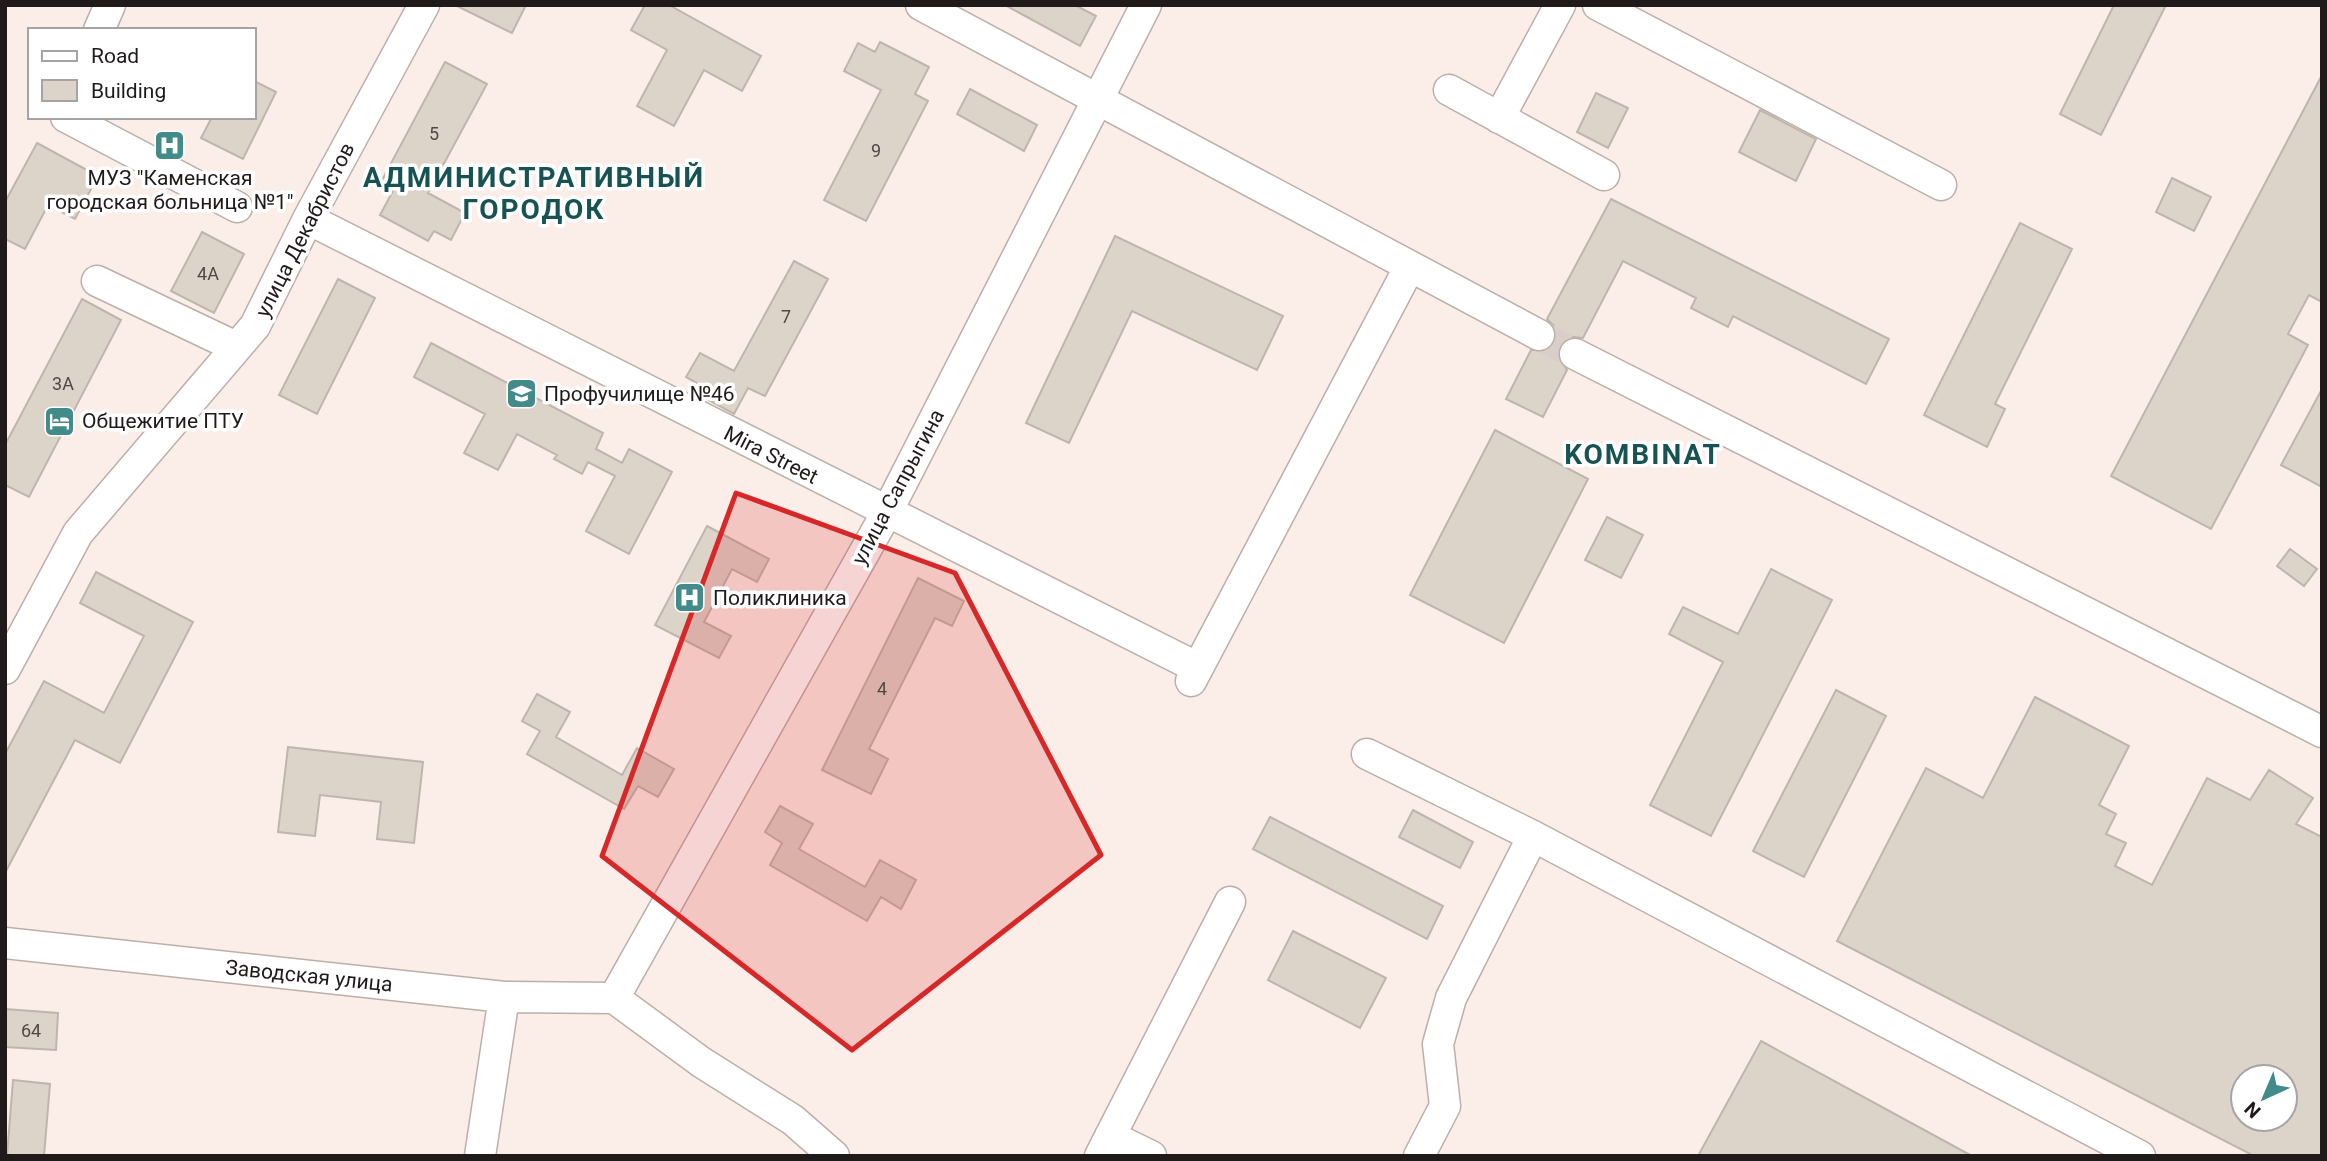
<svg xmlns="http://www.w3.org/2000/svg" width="2327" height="1161" viewBox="0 0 2327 1161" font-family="Roboto,sans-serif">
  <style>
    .building { fill: #dcd3c9; stroke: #beb6ac; stroke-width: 2; fill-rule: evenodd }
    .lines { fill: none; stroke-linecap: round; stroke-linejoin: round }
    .minor-tunnel { stroke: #daceca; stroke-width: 30; stroke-dasharray: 30 15; stroke-linecap: butt }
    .minor-casing { stroke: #bcafaa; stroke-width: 33 }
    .minor { stroke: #fff; stroke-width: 30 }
    .marked { fill: #d62828; fill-opacity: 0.2; stroke: #d62828; stroke-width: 5; stroke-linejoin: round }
    .labels { text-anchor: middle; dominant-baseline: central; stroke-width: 7; stroke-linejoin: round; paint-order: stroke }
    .number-label { font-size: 18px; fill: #4f4946 }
    .poi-label { font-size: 21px; fill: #201b1a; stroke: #fff; text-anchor: start }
    .street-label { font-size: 21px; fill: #201b1a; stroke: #fff }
    .district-label { font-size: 28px; font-weight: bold; letter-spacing: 2px; fill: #175353; stroke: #fff }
  </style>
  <rect width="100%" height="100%" fill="#fbeee9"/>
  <path class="building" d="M455,5H526L512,33Z
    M645,5H669L761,56L742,91L704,70L674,126L637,106L667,50L631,30Z
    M1005,5H1075L1096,16L1080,46Z
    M2114,5H2166L2101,135L2060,114Z
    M880,42L929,67L915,94L928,101L866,221L824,200L881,90L844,71L858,43L875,52Z
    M445,62L487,84L428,193L465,213L451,240L434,231L428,241L380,215L394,189L381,182Z
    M2322,75V302L2309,295L2288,334L2308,345L2211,529L2111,476Z
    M254,81L276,92L243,159L201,138L212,117H254Z
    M970,89L1037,125L1024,151L957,114Z
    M1596,93L1628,108L1608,148L1577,132Z
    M1760,110L1816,139L1796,181L1739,152Z
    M37,143L98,176L75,219L48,205L25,249L5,239V202Z
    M2172,178L2211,197L2194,231L2156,212Z
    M1611,199L1889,339L1866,384L1733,316L1728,327L1691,308L1696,298L1623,261L1583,338L1573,337L1560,346L1558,356L1567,370L1543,417L1506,399L1531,350H1548L1555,343L1554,326L1547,319Z
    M2020,223L2072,249L1995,404L2005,409L1987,447L1924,415Z
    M202,232L244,254L214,313L171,291Z
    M1115,236L1283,316L1257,370L1132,311L1069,443L1026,423Z
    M794,261L828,279L765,396L748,388L734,414L692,391L697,383L686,377L700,353L734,371Z
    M338,279L375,298L317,414L279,395Z
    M82,299L121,320L29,497L5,485V445Z
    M431,343L603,433L596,449L622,463L629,449L672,472L629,554L586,531L615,476L588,462L582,474L554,459L557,455L517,434L498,470L464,453L485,414L414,377Z
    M2322,389V487L2281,465Z
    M1495,430L1588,479L1504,643L1410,595Z
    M1607,517L1643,535L1621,578L1585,560Z
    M707,526L769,559L757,582L732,569L704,622L731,636L719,658L655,625Z
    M2290,549L2317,569L2304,586L2277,566Z
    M1771,569L1832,600L1711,836L1650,805L1723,662L1669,634L1683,607L1738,634Z
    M96,572L193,622L120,763L75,740L5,873V754L44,681L104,713L144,636L80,603Z
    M918,578L964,601L952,626L935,618L869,749L888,759L871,794L822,770Z
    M1836,690L1886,716L1804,877L1753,851Z
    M537,694L570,712L556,737L622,775L637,748L674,769L658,797L638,786L624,809L527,754L540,731L522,721Z
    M2035,697L2129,746L2099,805L2116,814L2106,834L2126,843L2115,866L2152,885L2207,778L2250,800L2269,770L2313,798L2296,824L2322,837V1156H2254L1837,941L1926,768L1983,798ZM2243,1077H2285V1119H2243Z
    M288,747L423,762L414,843L377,839L381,802L320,795L315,836L278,832Z
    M780,806L813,824L799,849L865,887L880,860L916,880L901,909L881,897L867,921L770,865L782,843L765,832Z
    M1413,810L1473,842L1460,868L1399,837Z
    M1270,817L1443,906L1427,939L1253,849Z
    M1293,931L1386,978L1360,1028L1268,980Z
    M5,1009L58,1013L56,1050L5,1047Z
    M1761,1041L1972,1156H1698Z
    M13,1080L50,1084L44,1156H7Z"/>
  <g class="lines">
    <path class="minor-tunnel" d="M1539,335L1575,354"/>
    <defs>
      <path id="minor" d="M921,5L1539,335
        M1598,5L1941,185
        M99,30L110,5
        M1449,90L1604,175
        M66,117L237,207
        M1499,118L1560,5
        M308,219L1198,668
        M97,281L236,347
        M1575,354L2322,732
        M5,669L78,533L255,326L308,219L424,5
        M1191,681L1410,266
        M1367,754L1533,836L2140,1156
        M5,943L504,997L614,998
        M614,998L886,514L1146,5
        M614,998L701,1062L793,1120L834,1156
        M1110,1136L1151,1156
        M480,1156L504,997
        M1100,1156L1230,902
        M1419,1156L1445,1106L1438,1044L1451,998L1533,836"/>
    </defs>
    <use href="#minor" class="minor-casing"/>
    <use href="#minor" class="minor"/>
  </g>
  <path class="marked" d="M736,493L955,573L1101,855L852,1050L602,856Z"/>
  <defs>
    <symbol id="hospital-square" viewBox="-11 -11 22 22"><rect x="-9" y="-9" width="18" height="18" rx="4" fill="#438b8a" stroke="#fff"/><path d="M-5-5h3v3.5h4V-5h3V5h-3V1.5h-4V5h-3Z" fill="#fff"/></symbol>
    <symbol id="university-square" viewBox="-11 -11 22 22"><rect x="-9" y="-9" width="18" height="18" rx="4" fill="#438b8a" stroke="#fff"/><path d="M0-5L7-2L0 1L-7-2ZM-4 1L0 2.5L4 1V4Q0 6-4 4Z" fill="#fff"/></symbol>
    <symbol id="hotel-square" viewBox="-11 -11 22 22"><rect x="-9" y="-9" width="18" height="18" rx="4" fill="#438b8a" stroke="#fff"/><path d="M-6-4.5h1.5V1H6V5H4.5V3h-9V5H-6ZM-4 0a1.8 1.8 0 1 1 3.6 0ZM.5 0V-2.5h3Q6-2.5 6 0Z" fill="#fff"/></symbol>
  </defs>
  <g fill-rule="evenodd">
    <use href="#hospital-square" x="152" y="128" width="35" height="35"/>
    <use href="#university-square" x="504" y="376" width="35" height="35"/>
    <use href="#hotel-square" x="42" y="404" width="35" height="35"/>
    <use href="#hospital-square" x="672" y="580" width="35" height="35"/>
  </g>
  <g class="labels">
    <g class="number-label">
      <text x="434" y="133">5</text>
      <text x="876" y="150">9</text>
      <text x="208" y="273">4А</text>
      <text x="786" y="316">7</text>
      <text x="63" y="383">3А</text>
      <text x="882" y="688">4</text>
      <text x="31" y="1030">64</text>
    </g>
    <g class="poi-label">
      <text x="170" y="178" text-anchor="middle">МУЗ "Каменская<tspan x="170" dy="24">городская больница №1"</tspan></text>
      <text x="544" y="394">Профучилище №46</text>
      <text x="82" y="421">Общежитие ПТУ</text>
      <text x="713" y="598">Поликлиника</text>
    </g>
    <g class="street-label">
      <text transform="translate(305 230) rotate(-63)">улица Декабристов</text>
      <text transform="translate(771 455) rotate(27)">Mira Street</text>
      <text transform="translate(898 487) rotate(-62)">улица Сапрыгина</text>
      <text transform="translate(309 976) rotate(6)">Заводская улица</text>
    </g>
    <g class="district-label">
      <text x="534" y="177">АДМИНИСТРАТИВНЫЙ<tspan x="534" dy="32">ГОРОДОК</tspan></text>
      <text x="1643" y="454">KOMBINAT</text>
    </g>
  </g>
  <rect width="2327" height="1161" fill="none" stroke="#201b1a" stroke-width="14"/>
  <rect x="28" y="28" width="228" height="91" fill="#ffffff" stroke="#a6a4a3" stroke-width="2"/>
  <rect x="42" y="51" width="35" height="10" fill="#ffffff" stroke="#a6a4a3" stroke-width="2"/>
  <text x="91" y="63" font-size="21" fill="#201b1a">Road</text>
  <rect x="42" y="80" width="35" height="21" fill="#dcd3c9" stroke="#a6a4a3" stroke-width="2"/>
  <text x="91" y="98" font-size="21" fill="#201b1a">Building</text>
  <g transform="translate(2264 1098) rotate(224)"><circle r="33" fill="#ffffff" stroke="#a6a4a3" stroke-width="2"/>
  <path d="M0-5L12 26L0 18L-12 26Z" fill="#438b8a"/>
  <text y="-10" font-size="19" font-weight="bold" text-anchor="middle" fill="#201b1a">N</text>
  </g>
</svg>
